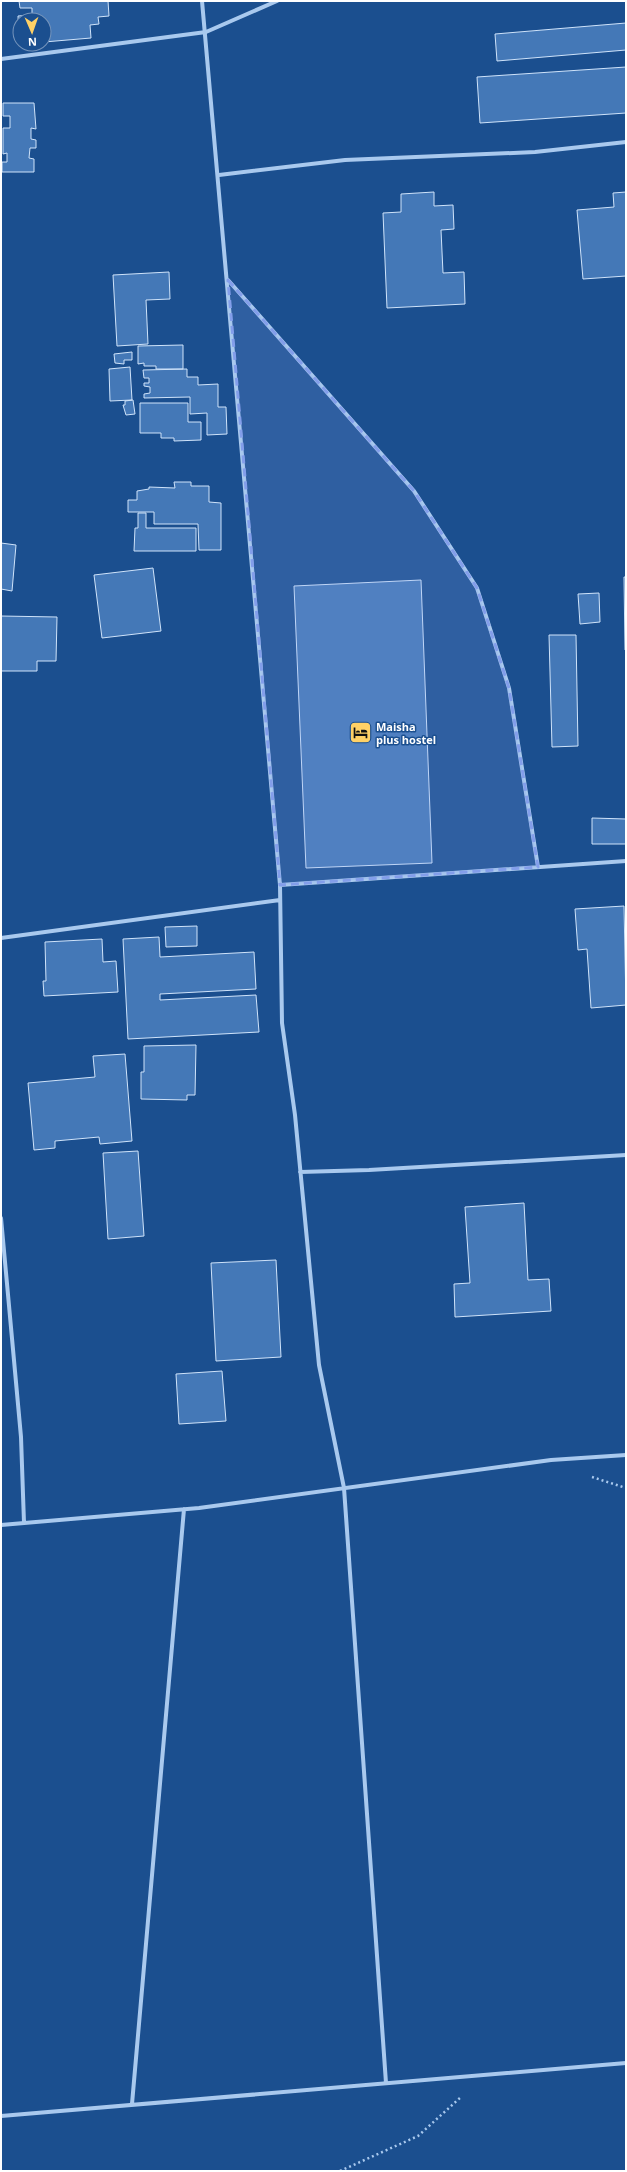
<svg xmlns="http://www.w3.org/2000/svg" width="627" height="2172" viewBox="0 0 627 2172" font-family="'Open Sans',sans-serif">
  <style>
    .building { fill: #4478b7; stroke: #cfe3fa }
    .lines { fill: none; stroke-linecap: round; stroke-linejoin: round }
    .path { stroke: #a9c9ee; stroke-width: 2.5; stroke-dasharray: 2 3; stroke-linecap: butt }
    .street { stroke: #a9c9ee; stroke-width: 4 }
    .marked { fill: #839eea; fill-opacity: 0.2; stroke: #839eea; stroke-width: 3; stroke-dasharray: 8 5; stroke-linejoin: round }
    .labels { text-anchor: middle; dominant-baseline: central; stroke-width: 3; stroke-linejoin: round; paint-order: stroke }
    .poi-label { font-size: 11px; font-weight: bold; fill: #fff; stroke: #1b4f8f; text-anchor: start }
  </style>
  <rect width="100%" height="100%" fill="#1b4f8f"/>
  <path class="building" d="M19,1H108L109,16L98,17L99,24L90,25L91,38L44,42V20H20L19,43L18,16L32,15V8H20Z
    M626,23V50L497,61L495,34Z
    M626,67V113L480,123L477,77Z
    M3,103H34L36,129L31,128V139L36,140V148H30L29,158L34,159V172H2V162H7V153L3,154V128H10V116H3Z
    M434,192V206L453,205L454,229L441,230L443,273L464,272L465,304L387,308L383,213L401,212V194Z
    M626,192V276L583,279L577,210L614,207L613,193Z
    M169,272L170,299L146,300L148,344L117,346L113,275Z
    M183,345V369H156V366H144V363L138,364V346Z
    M132,352V360H124V364L115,363L114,354Z
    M130,367L132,400L110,401L109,369Z
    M187,369V377H198V385L218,384V407H226L227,434L207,435V413L190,414V397L144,398V394L150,393V387L144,386V383H149V378H144L143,370Z
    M133,400L135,414L126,415L123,405H125V401Z
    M140,403H188V422H201V440L174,441V438H161V433H140Z
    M174,482H191V486H209V502L221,503V550H199L198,524H154V512H128V500H137V491L149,489V487L175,488Z
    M138,513H146V528H196V551H134L135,528H138Z
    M1,543L16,545L12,591L1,589Z
    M153,568L161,631L102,638L94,575Z
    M624,577H626V650H625Z
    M421,580L432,863L306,868L294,586Z
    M599,593L600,622L580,624L578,594Z
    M1,616L57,617L56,661H37V671H1Z
    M549,635H576L578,746L552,747Z
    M592,818L626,819V844H592Z
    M624,906L626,1005L591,1008L587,949L578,950L575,909Z
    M197,926V946L166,947L165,927Z
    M159,937L160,957L254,952L256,989L160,994V1000L256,995L259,1032L128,1039L123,939Z
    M102,939L103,962L116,961L118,992L44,996L43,981H46L45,942Z
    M196,1045L195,1095H187V1100L141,1099V1072H144V1046Z
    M125,1054L132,1141L100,1144L99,1137L55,1141V1148L34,1150L28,1083L95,1077L93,1056Z
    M138,1151L144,1236L108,1239L103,1153Z
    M524,1203L528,1280L549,1279L551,1311L455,1317L454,1284L470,1283L465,1207Z
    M276,1260L281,1357L216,1361L211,1263Z
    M222,1371L226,1421L179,1424L176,1374Z"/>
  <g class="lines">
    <path class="path" d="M592,1477L626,1488
      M340,2171L418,2136L461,2097"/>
    <path class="street" d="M202,1L280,885L282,1023L295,1115L319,1365L344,1488L386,2083
      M1,59L206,32L277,1
      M219,175L345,160L535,152L626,142
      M228,280L414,491L477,588L509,688L538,867
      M280,885L626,861
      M1,938L280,900
      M300,1172L369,1170L626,1155
      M1,1218L21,1437L24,1523
      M1,1525L199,1508L551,1460L626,1455
      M132,2104L184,1509
      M1,2116L626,2063"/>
  </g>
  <path class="marked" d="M228,280L414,491L477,588L509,688L538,867L280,885Z"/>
  <defs>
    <symbol id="hotel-square" viewBox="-11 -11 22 22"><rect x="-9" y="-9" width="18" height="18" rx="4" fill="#ffd166" stroke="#1b4f8f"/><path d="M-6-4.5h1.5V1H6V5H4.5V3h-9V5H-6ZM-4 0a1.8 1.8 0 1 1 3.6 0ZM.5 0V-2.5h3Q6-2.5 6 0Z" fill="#111"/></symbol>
  </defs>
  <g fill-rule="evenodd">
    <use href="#hotel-square" x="348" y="720" width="25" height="25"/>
  </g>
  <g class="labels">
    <g class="poi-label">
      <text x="376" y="726">Maisha<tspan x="376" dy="13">plus hostel</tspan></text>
    </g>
  </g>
  <rect width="627" height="2172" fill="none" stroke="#ffffff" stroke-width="4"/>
  <g transform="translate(32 32) rotate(178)"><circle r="19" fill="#1b4f8f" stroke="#7695bc"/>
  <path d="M0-3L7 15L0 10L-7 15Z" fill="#ffd166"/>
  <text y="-6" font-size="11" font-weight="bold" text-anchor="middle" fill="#ffffff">N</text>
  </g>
</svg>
